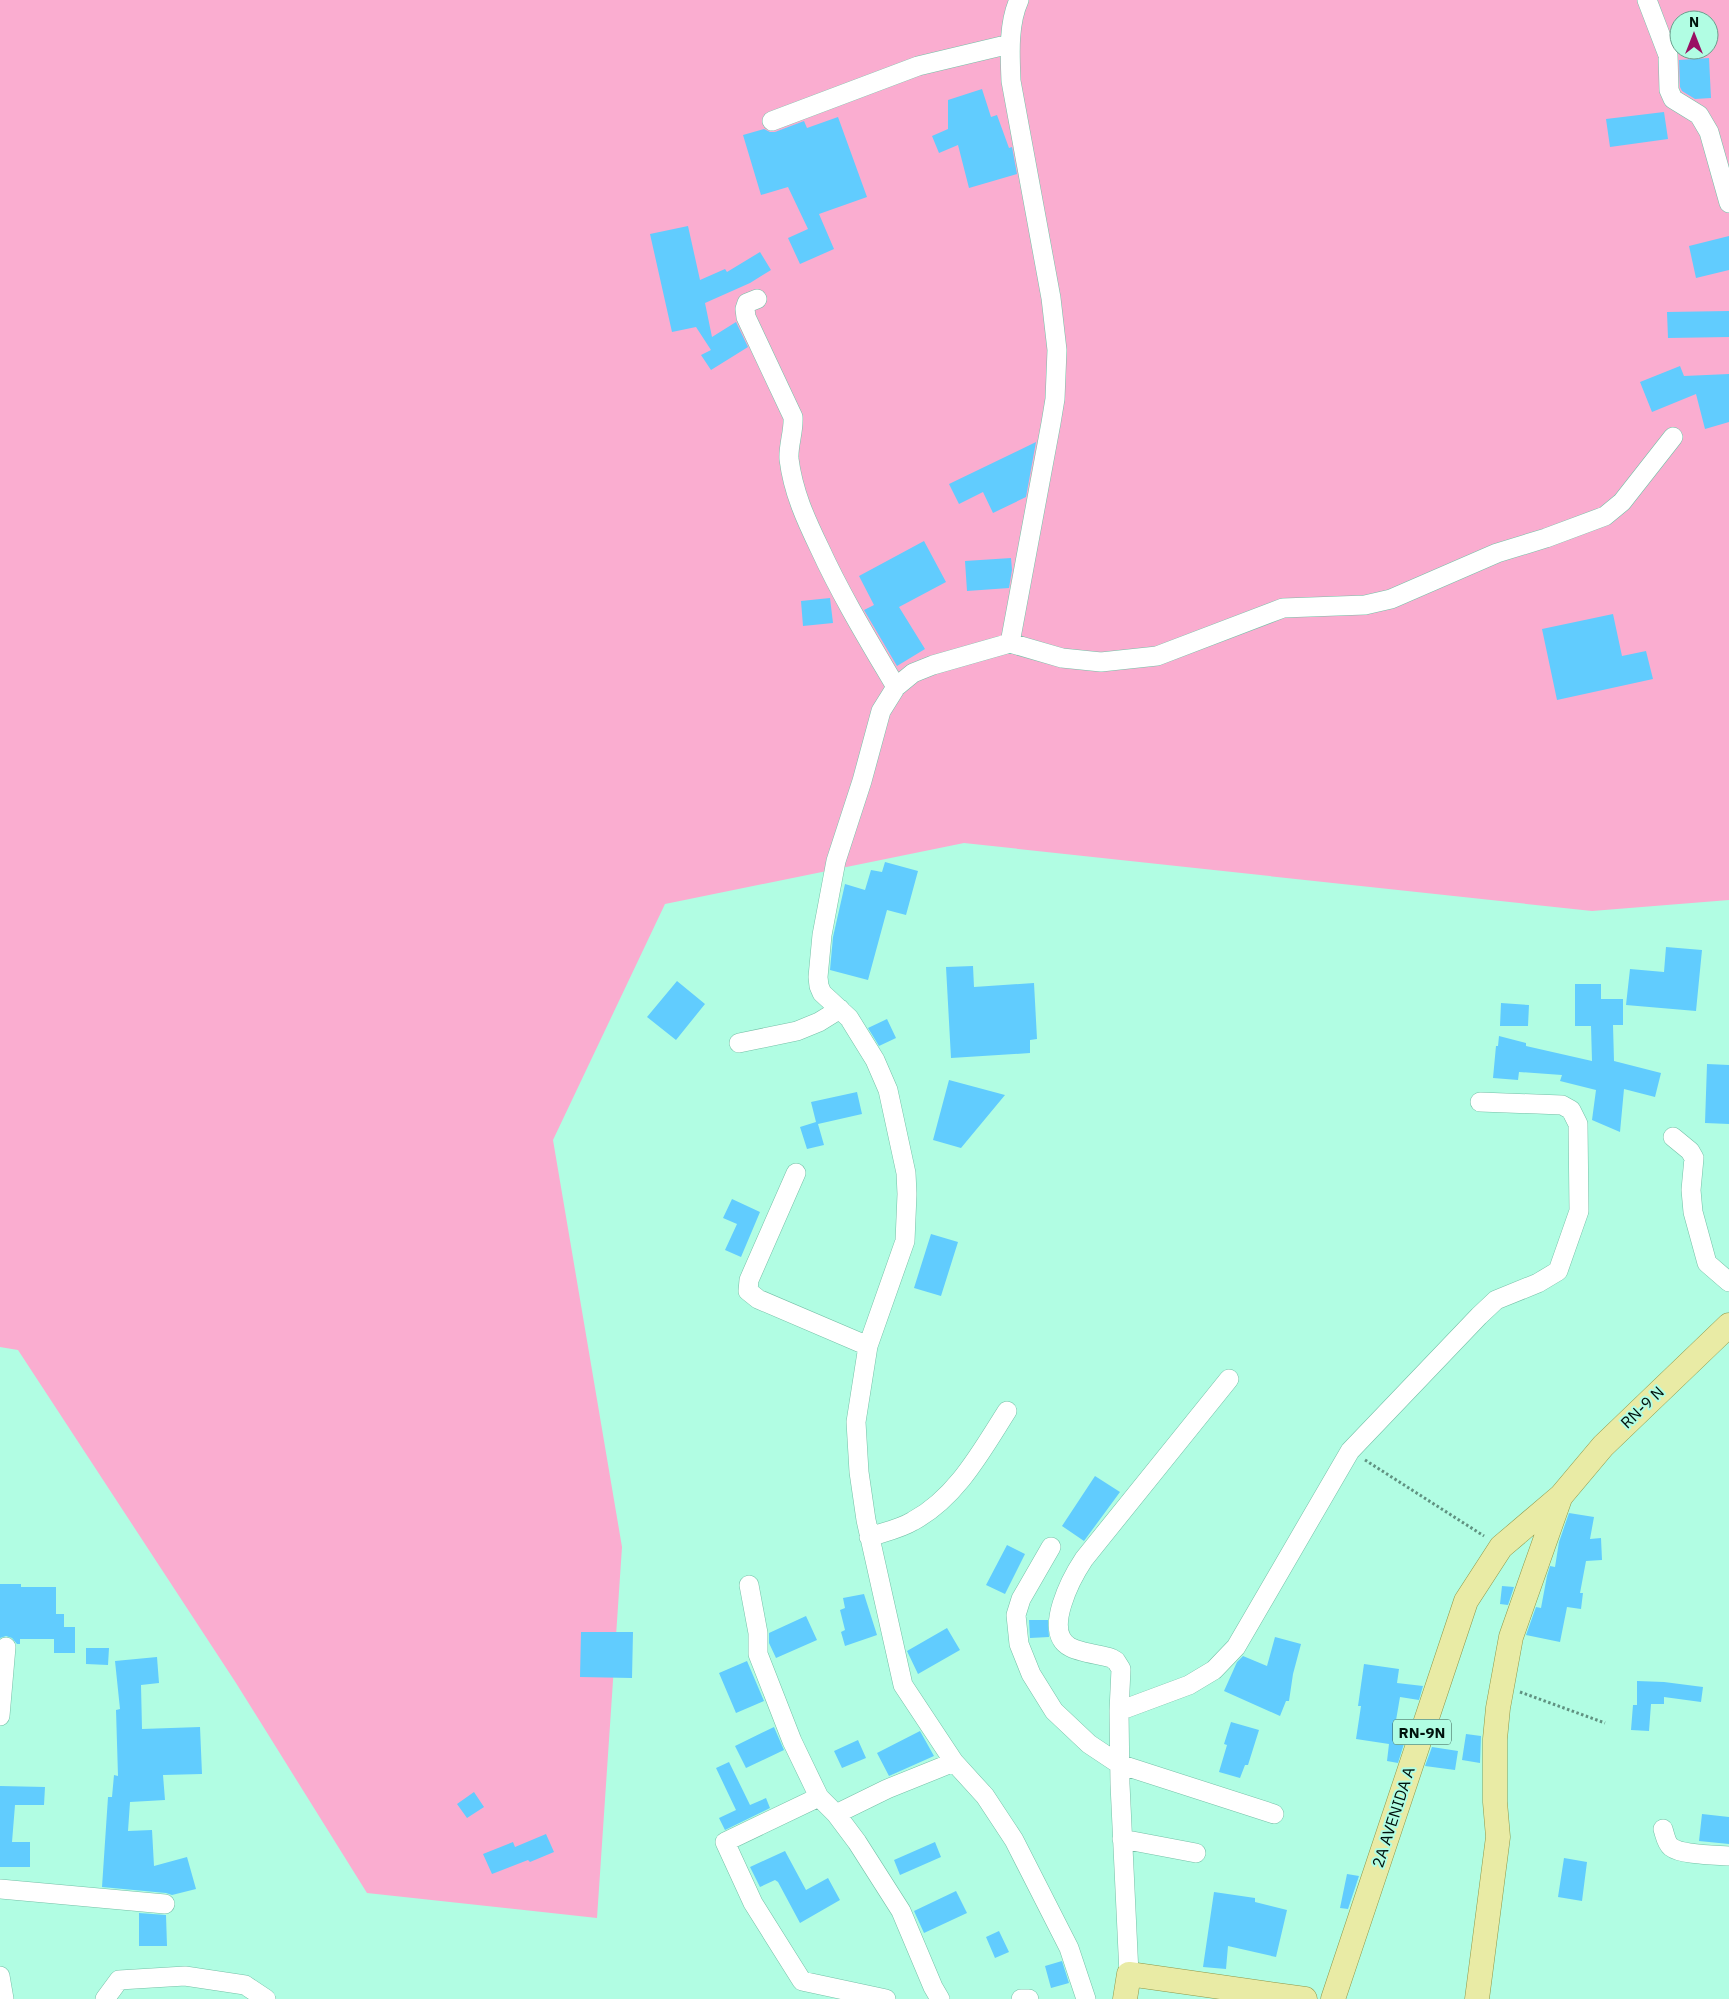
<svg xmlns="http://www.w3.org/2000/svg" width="1729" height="1999" viewBox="0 0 1729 1999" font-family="'IBM Plex Sans',sans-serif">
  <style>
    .green { fill: #faadd0; fill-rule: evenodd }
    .building { fill: #61ccfe }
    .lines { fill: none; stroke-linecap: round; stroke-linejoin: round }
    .minor-casing { stroke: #75c0a7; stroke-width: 20 }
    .major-casing { stroke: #8e9748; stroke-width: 25 }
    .path { stroke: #609281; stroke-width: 3; stroke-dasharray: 2.5 2.5; stroke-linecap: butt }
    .minor { stroke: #fff; stroke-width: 19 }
    .major { stroke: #e9eba5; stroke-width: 24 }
    .labels { text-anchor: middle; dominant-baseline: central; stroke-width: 4; stroke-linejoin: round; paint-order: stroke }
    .shield { fill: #b1fde3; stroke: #35584c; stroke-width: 1 }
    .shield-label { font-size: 15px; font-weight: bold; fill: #00120c }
    .street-label { font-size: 16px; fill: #00120c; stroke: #b1fde3 }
  </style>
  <rect width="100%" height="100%" fill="#b1fde3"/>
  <path class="green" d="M0,0H1729V900L1592,911L964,843L665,904L553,1140L622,1547L597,1918L367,1893L236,1683L18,1350L0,1347ZM1679,20H1709V50H1679Z"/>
  <path class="building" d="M1709,58L1711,98L1695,99L1682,91L1680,87L1679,60Z
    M982,89L991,117L997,115L1009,148L1012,147L1017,174L969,188L958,145L939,153L932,136L948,129V100Z
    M1664,112L1668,139L1610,147L1606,119Z
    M838,117L867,197L819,214L834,249L800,264L788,238L808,229L788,187L761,195L743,135L764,129L770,132H775L804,121L807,128Z
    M688,226L700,280L725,269L727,272L760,252L771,270L750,283L705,303L712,337L736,322L748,347L711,370L701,355L711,350L696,327L672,332L650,234Z
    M1729,236V270L1696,278L1689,246Z
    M1729,311V337L1668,338L1667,312Z
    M1680,366L1684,376L1729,374V422L1705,429L1696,394L1652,412L1640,382Z
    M1036,442L1026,497L993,513L983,492L959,504L949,484Z
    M924,541L946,582L899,607L925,649L897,666L864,610L874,605L859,576Z
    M1011,558L1012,570L1009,588L967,591L965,561Z
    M830,598L833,623L803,626L801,601Z
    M1613,614L1622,656L1646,651L1653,679L1557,700L1542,629Z
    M885,862L918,871L906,915L887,910L868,980L830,970L833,937L845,884L865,890L871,870L882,872Z
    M1666,947L1702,950L1696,1011L1626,1005L1630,969L1664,972Z
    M973,966L974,987L1034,983L1037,1039L1030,1040V1053L951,1058L946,967Z
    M677,981L705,1004L676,1040L647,1017Z
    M1575,984H1601V999H1623V1025H1613L1614,1061L1661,1073L1655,1097L1624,1089L1620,1132L1592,1120L1596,1090L1560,1081L1562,1075L1519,1072L1518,1080L1493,1078L1496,1046H1498L1499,1036L1526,1043V1046L1592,1061L1591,1026H1575Z
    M1501,1003L1529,1005L1528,1026H1500Z
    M887,1019L896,1038L879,1046L868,1028Z
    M1707,1064L1729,1065V1124L1705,1123Z
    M949,1080L1005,1095L961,1148L933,1140Z
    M857,1092L862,1114L818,1124L824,1145L807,1149L800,1127L816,1122L811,1102Z
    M732,1199L760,1212L741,1257L725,1250L737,1224L723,1218Z
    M931,1234L958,1242L941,1296L914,1288Z
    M1095,1476L1120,1492L1084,1541L1062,1526Z
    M1569,1513L1594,1517L1590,1539L1601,1538L1602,1560L1586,1561L1580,1593H1583L1581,1609L1567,1607L1560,1642L1526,1635L1536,1607L1541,1608L1547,1576L1550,1566L1555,1567L1559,1542Z
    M1007,1545L1025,1554L1005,1594L986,1585Z
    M0,1584H21V1587H56V1614H64V1627H75V1653H54V1639H20V1644H17L12,1638L6,1636L0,1638Z
    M1502,1586L1514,1587L1508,1605L1500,1604Z
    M864,1594L877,1635L845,1646L841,1632L845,1630L840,1610L845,1608L843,1598Z
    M806,1616L817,1640L776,1658L769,1643V1633Z
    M1029,1620H1048L1049,1637L1030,1638Z
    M947,1628L960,1650L918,1674L907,1651Z
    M581,1632H633L632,1678L580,1677Z
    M1275,1637L1301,1644L1293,1674L1289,1701H1286L1280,1716L1224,1691L1237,1662L1243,1656L1267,1666Z
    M86,1648H109L108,1665L86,1664Z
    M157,1657L159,1683L141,1685L142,1729L200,1727L202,1774L163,1775L165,1800L130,1802L128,1831L152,1830L154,1866L187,1857L196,1889L172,1895L166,1893L102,1887L108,1797H112L114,1775L118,1776L116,1710L120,1709L115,1661Z
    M747,1661L764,1701L736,1713L719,1673Z
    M1364,1664L1399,1669L1397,1683L1423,1686L1419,1700L1400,1697L1394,1732L1407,1734L1398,1763L1387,1761L1389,1744L1356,1739L1361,1706H1358Z
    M1637,1681L1664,1682L1703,1687L1701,1702L1664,1697V1704H1651L1649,1731L1631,1730L1633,1705H1637Z
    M1231,1722L1259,1730L1248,1765H1245L1240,1778L1219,1772L1227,1745L1224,1744Z
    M774,1727L784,1750L746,1768L735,1746Z
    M920,1731L934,1756L889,1776L877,1753Z
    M1466,1734L1481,1736L1480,1763L1462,1760Z
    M858,1740L866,1758L842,1768L834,1751Z
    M1432,1747L1458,1751L1455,1770L1425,1766Z
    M729,1762L750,1805L766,1798L770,1808L725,1830L719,1818L736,1810L716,1768Z
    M0,1786L45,1787L44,1805H15L12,1842H30V1867H0Z
    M474,1792L484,1807L467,1818L457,1804Z
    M1702,1814L1729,1817V1844L1699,1841Z
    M546,1834L554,1852L530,1862L528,1860L492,1874L483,1854L513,1842L515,1847Z
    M935,1842L941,1857L900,1875L894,1860Z
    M785,1851L806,1890L828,1878L840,1900L800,1923L778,1882L775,1880L760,1887L750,1867Z
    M1564,1858L1587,1862L1582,1901L1558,1897Z
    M1347,1874L1359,1876L1348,1909L1340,1908Z
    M956,1891L967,1913L924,1933L914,1911Z
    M1214,1892L1255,1898V1902L1287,1910L1276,1957L1228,1946L1226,1969L1203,1967Z
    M139,1913L166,1915L167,1946H139Z
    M999,1931L1009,1952L995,1958L986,1937Z
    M1062,1961L1069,1983L1051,1988L1045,1966Z"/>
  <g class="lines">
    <defs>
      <path id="minor" d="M1647,0L1668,55L1669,90L1673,99L1699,115L1709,132L1729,203
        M772,121L918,66L1010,44
        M757,299L747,303L745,309L746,317L793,417C794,431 788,446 789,459C793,492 806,520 820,549C842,597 869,641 896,687
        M1010,643L1051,423L1055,399L1057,350L1051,298L1011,81C1010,55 1008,24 1019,0
        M739,1043L797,1031L819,1022L840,1009
        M1673,1137L1690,1151L1694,1158L1691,1190L1693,1212L1707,1263L1729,1282
        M796,1173L749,1280L748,1291L758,1299L868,1346
        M869,1537C884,1532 900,1529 913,1521C956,1498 981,1452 1007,1411
        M1051,1547L1021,1599L1016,1615L1019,1644L1031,1674L1054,1711L1089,1744L1119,1764L1274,1814
        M749,1585L758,1633V1654L792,1741L819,1797L836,1814L857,1842L901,1911L933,1987L940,1999
        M1119,1711L1189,1685L1214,1670L1236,1647L1350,1451L1479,1316L1496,1300L1538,1283L1558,1271L1579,1211L1578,1124L1571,1110L1562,1105L1480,1102
        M0,1716L6,1647
        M819,1797L725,1842L753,1903L802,1981L886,1999
        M836,1814L887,1789L954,1762
        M1663,1829C1665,1835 1666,1843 1671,1847C1681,1855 1715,1855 1729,1856
        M1122,1839L1196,1853
        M0,1889L165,1904
        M1129,1974L1120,1784L1119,1711L1121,1669L1116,1661L1111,1658C1101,1655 1078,1652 1070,1647C1042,1632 1072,1577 1084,1559L1229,1379
        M0,1976L4,1999
        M105,1999L119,1980L185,1976L245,1985L266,1999
        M1021,1999H1029
        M1086,1999L1069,1948L1014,1840L985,1796L954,1762L903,1685L866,1520L859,1472L856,1422L868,1346L905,1241L907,1194L906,1173L888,1090L875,1060L849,1018L822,993L819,986L818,977L822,935L836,861L862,781L881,711L896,687L913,673L933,665L1010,643L1062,658L1101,662L1157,656L1283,608L1365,605L1391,599L1497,553L1546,538L1605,516L1622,502L1673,437"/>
      <path id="major" d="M1125,1999L1129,1974L1305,1999
        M1333,1999L1466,1601L1501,1547L1561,1496L1603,1446L1729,1325
        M1477,1999L1498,1837L1495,1802V1739L1498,1708L1511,1637L1560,1498"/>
    </defs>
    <use href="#minor" class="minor-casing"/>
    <use href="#major" class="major-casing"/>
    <path class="path" d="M1365,1460L1484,1536
      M1520,1692L1605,1723"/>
    <use href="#minor" class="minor"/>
    <use href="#major" class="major"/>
  </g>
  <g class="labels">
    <rect class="shield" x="1393" y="1719.5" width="58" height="25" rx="4"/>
    <g class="shield-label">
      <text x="1422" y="1732">RN-9N</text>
    </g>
    <g class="street-label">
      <text transform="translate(1642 1407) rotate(-44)">RN-9 N</text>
      <text transform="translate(1393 1817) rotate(-72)">2A AVENIDA A</text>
    </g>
  </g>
  <g transform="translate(1694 35)"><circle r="24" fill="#b1fde3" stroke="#6a9f8d"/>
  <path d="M0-4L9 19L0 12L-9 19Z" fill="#990f63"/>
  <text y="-8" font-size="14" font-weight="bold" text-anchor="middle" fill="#00120c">N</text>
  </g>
</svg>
